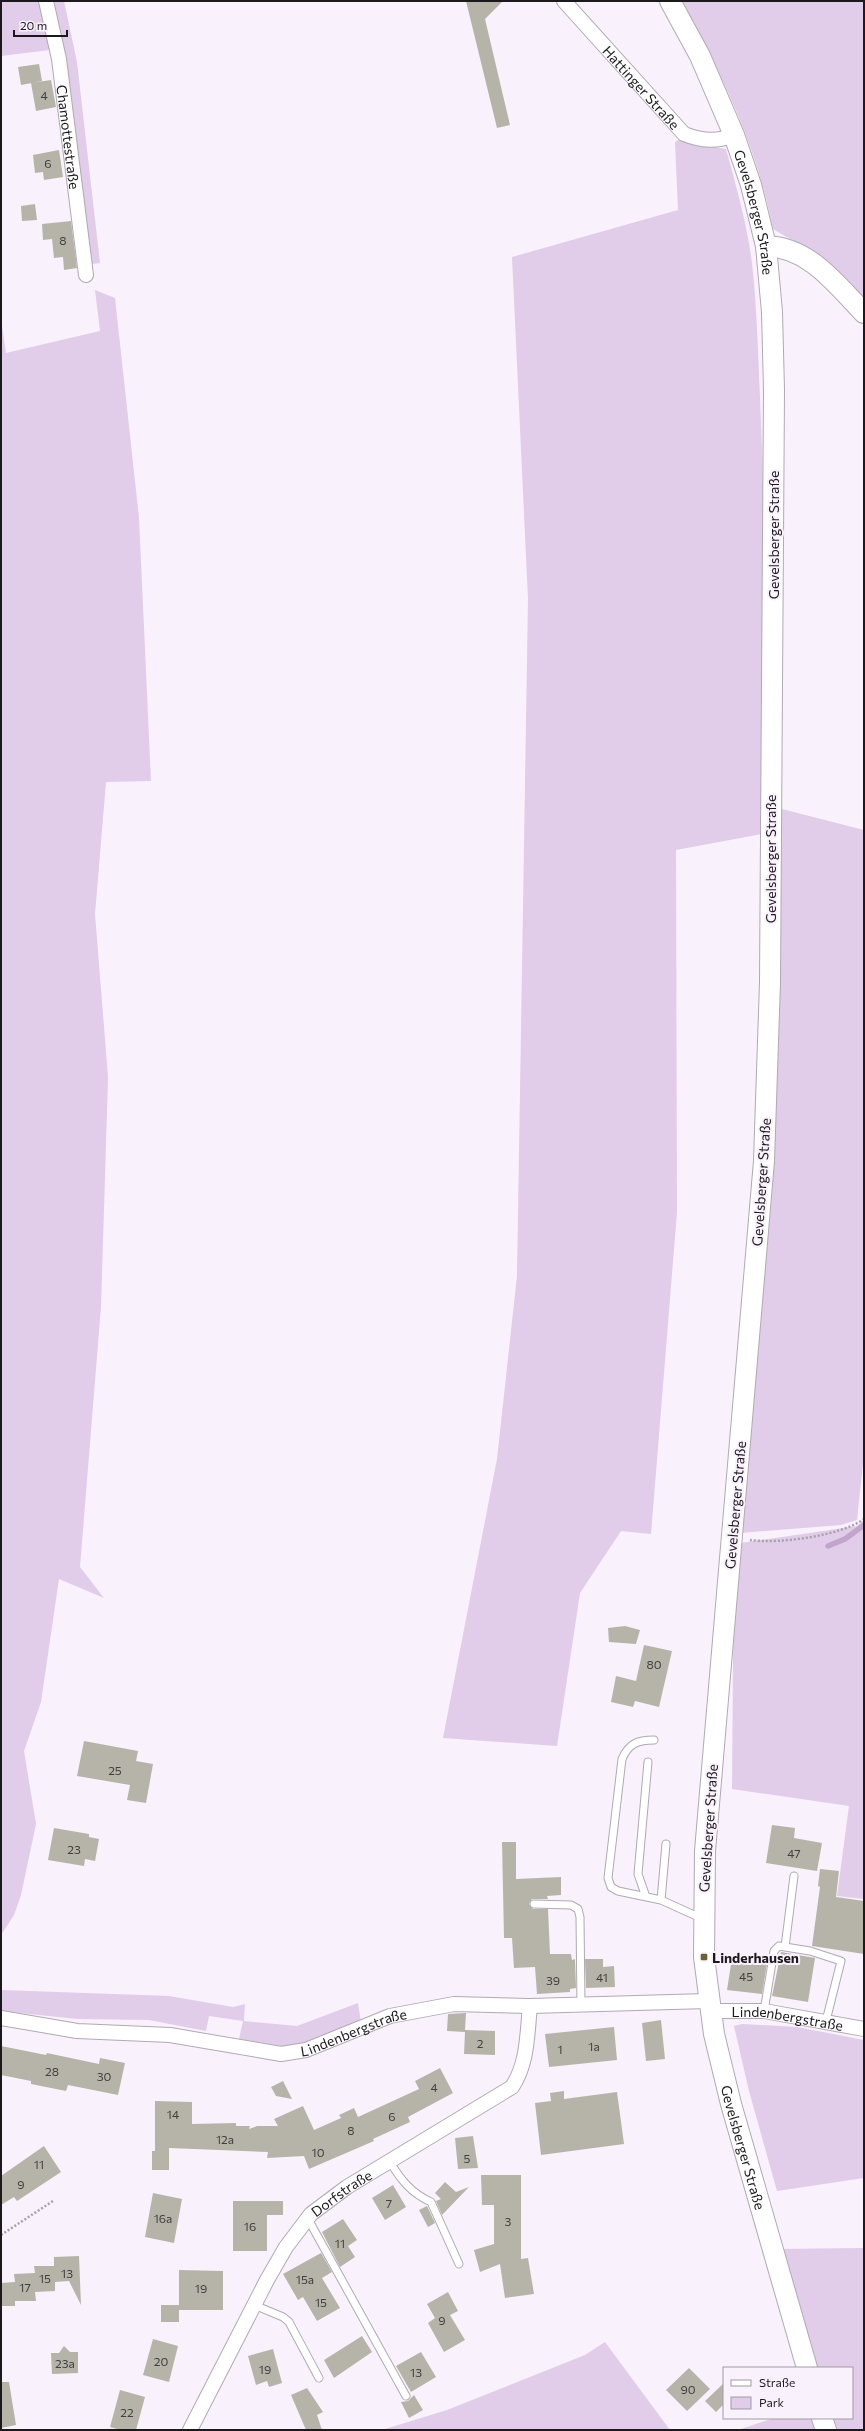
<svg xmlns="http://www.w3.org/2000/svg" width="865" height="2431" viewBox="0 0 865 2431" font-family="Commissioner,sans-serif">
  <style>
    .green { fill: #e1cce9 }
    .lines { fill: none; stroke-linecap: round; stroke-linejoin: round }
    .stream { stroke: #c1a5cb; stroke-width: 5.5 }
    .building { fill: #b6b4a9 }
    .lane-casing { stroke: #b0a9b3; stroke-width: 9 }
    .street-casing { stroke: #b0a9b3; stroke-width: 16 }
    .secondary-casing { stroke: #b0a9b3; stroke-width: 22 }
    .path { stroke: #a7a1a9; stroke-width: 2.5; stroke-dasharray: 2 2; stroke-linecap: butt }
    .lane { stroke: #fff; stroke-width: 7 }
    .street { stroke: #fff; stroke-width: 14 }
    .secondary { stroke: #fff; stroke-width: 20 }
    .poi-dot { fill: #6b632f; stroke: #f9f1fc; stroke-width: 1.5 }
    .labels { text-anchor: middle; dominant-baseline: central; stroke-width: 4; stroke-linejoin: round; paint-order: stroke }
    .number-label { font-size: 12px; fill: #424040 }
    .street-label { font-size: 14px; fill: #1c191d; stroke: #f9f1fc }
    .poi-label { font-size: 14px; font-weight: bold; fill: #1c191d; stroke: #f9f1fc; text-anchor: start }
  </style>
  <rect width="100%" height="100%" fill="#f9f1fc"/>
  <path class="green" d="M1,1H42L50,50L1,56Z
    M52,1H64L77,62L100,263L92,264Z
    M680,1H864V302L816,254L773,229C756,144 723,75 680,1Z
    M683,137L708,146L726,149C736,186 747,224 752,263C757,308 758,353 760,398C767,543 761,688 762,834L676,850L677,1212L651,1534L621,1531L580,1593L557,1746L443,1738L497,1459L517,1276L528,599L512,257L678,210L675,142Z
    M95,290L115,298L139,518L151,781L106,782L95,914L108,1077L101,1307L80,1567L104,1598L59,1579L41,1702L24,1751L36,1824L21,1895L14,1915L1,1935V319L6,353L100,331Z
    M778,808L864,830V1454L857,1520L841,1525L739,1533L772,1195L779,1030Z
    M864,1520V1899L837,1896L849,1806L732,1789L734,1544L857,1526Z
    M1,1990L169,1996L233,2007L245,2004L244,2021L297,2026L358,2003L361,2023L307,2044L287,2047L239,2039L243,2021L209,2016L206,2031L149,2020L77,2019L1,2011Z
    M742,2024L797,2027L864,2040V2178L777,2191L749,2091L734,2026Z
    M864,2248V2430H821L818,2418H852V2368H804L776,2249Z
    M605,2342L670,2430H382L447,2410L585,2355Z
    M774,2418H813L816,2430H738Z"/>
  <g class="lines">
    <path class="stream" d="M828,1546L845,1539L864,1525"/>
  </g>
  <path class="building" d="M466,1H503L485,19L510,125L497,128Z
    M39,64L42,81L21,85L18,67Z
    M51,80L56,107L36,111L31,83Z
    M59,150L63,177L44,180L43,172L35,173L33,155Z
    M35,204L37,220L22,221L21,206Z
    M71,221L77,268L64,270L63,257L54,258L52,239L43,240L42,224Z
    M625,1626L640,1630L636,1644L609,1642L608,1628Z
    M644,1645L672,1651L659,1707L635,1701L633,1707L611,1702L616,1676L636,1681Z
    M84,1741L138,1751L136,1761L153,1764L146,1803L127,1800L130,1785L77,1776Z
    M772,1825L795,1828L794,1838L822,1843L817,1871L766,1863Z
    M54,1828L89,1834V1837L99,1839L95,1861L85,1859L84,1866L48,1860Z
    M502,1842H516V1879L561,1877V1895L547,1896L548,1899H532L529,1904L533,1909H548L550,1954H571L572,1960L575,1959L576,1988L570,1989V1992L537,1994L535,1967L514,1968L512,1938H504Z
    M820,1869L839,1871L836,1897L864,1901V1954L812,1946L820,1887L818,1886Z
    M781,1952L815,1958L808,2002L772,1996Z
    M732,1958L767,1963L762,1994L727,1990Z
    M585,1959H603V1967L614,1966L615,1987L586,1988Z
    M466,2013L465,2030L495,2031V2055L464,2054L465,2032L447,2031L448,2014Z
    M661,2020L665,2059L646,2061L642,2023Z
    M614,2027L617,2060L549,2067L545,2034Z
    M1,2046L46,2055L47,2053L99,2064L100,2058L125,2063L118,2095L68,2085L66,2091L31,2084V2081L1,2075Z
    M440,2068L453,2093L408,2117L410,2122L373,2139L374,2141L309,2169L304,2156L267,2158L268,2152L169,2148V2170H152V2151H155V2101L192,2102V2124L236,2123V2126H250L249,2129L257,2126H278L274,2119L303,2106L314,2130L341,2118L339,2115L354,2108L358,2117L419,2089L415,2081Z
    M283,2081L292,2099L276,2096L271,2087Z
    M564,2091V2099L617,2092L624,2144L541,2155L535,2103L551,2101L550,2093Z
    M473,2136L478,2168L458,2169L455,2138Z
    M44,2146L61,2172L17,2201L14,2197L1,2205V2176Z
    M481,2175H521V2259L528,2258L534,2294L505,2298L500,2264L480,2272L474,2250L494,2244V2205H482Z
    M445,2182L456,2192L469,2187L442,2215L436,2201L441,2199L435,2193Z
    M393,2185L406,2207L385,2220L372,2198Z
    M153,2193L182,2199L174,2243L145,2237Z
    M233,2201H283V2215H267V2251H233Z
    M427,2206L435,2223L428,2227L419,2210Z
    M343,2219L357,2240L348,2246L355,2257L340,2267L322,2232Z
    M321,2253L332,2272L322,2278L340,2308L317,2321L303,2297L298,2300L283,2274Z
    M79,2256L81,2305L69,2281L55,2282V2291L35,2292L36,2301H15V2306H1V2283L15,2282L14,2274L35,2273L34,2266H54V2257Z
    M179,2270L223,2271V2310H179V2322H161V2305H179Z
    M448,2292L458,2311L450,2315L465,2340L444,2352L428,2323L435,2318L427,2304Z
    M362,2336L372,2352L334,2378L324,2360Z
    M153,2339L178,2346L169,2382L143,2375Z
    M64,2346L70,2352H78V2373L52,2374L51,2353H59Z
    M273,2349L282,2383L269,2387L267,2381L256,2385L248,2356Z
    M421,2352L436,2377L411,2392L396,2366Z
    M689,2368L710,2389L687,2411L666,2390Z
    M1,2382H9L16,2425L1,2428Z
    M724,2383V2404L716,2412L705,2401Z
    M307,2388L323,2412L317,2415L322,2430H306L291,2395Z
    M120,2390L145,2397L136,2430H121L110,2427Z
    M414,2395L423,2410L409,2418L401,2402L408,2401Z"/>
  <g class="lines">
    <defs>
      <path id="lane" d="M654,1740C638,1740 629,1743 622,1759L608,1878L611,1887L618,1891L661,1900L703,1919
        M646,1897L638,1874L648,1762
        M661,1900L666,1844
        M534,1904L571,1905L578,1909L580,1917L581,2005
        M785,1947L794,1876
        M764,2011L774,1951L779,1946L810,1951L841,1961L826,2021
        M390,2162C401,2180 411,2193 431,2202L459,2264
        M308,2219L406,2396
        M254,2305L283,2317L289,2322L319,2378"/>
      <g id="street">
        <path id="s1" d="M46,1L59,59L86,275"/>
        <path id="s2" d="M564,1L684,134C702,141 717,142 734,135"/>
        <path id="s3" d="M710,2011H764L864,2029"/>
        <path id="s4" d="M1,2018L77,2031L170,2035L281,2054L306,2050L390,2016L454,2004L530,2006L708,2001"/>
        <path id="s5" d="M190,2430L267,2280L286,2247L311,2214L347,2187L512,2087C528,2063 527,2034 530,2006"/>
      </g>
      <g id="secondary">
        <path id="s6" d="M670,1L700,56L734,135L751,185L766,246L772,312L774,390L770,982L764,1161L705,1851L704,1957L714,2034L731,2104L807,2368"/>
        <path d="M766,246C809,247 836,284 864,313"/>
        <path d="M822,2418L826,2430"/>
      </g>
    </defs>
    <use href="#lane" class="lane-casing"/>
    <use href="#street" class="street-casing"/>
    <use href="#secondary" class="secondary-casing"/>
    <path class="path" d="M750,1540C780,1544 840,1536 864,1519
      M1,2235L53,2201"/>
    <use href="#lane" class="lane"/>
    <use href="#street" class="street"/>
    <use href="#secondary" class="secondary"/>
  </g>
  <rect class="poi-dot" x="700" y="1953" width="8" height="8" rx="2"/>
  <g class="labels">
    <g class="number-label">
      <text x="44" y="95">4</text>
      <text x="48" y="163">6</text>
      <text x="63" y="240">8</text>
      <text x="654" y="1664">80</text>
      <text x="115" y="1770">25</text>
      <text x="74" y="1849">23</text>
      <text x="794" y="1853">47</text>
      <text x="746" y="1976">45</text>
      <text x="602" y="1977">41</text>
      <text x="553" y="1980">39</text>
      <text x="480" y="2043">2</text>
      <text x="594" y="2046">1a</text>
      <text x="560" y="2049">1</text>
      <text x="52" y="2071">28</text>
      <text x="104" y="2076">30</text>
      <text x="434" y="2087">4</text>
      <text x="173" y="2114">14</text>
      <text x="392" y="2116">6</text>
      <text x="351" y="2130">8</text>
      <text x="225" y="2139">12a</text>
      <text x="318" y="2152">10</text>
      <text x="467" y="2158">5</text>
      <text x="39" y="2164">11</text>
      <text x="21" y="2184">9</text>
      <text x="389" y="2203">7</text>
      <text x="163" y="2218">16a</text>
      <text x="508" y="2221">3</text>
      <text x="250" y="2226">16</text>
      <text x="340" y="2243">11</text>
      <text x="67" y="2273">13</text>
      <text x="45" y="2278">15</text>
      <text x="305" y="2279">15a</text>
      <text x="25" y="2287">17</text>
      <text x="201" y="2288">19</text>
      <text x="321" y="2302">15</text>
      <text x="442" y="2320">9</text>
      <text x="161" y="2361">20</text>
      <text x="65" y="2363">23a</text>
      <text x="265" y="2369">19</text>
      <text x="416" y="2372">13</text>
      <text x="688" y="2389">90</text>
      <text x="127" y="2412">22</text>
    </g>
    <g class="street-label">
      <text stroke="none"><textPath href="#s2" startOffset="116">Hattinger Straße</textPath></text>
      <text stroke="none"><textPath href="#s1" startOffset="138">Chamottestraße</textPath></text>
      <text stroke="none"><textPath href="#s6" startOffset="229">Gevelsberger Straße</textPath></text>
      <text transform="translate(773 535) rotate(-90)">Gevelsberger Straße</text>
      <text transform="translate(770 859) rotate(-90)">Gevelsberger Straße</text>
      <text transform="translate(761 1182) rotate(-86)">Gevelsberger Straße</text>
      <text transform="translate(735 1505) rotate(-85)">Gevelsberger Straße</text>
      <text transform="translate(708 1828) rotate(-86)">Gevelsberger Straße</text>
      <text stroke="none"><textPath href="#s3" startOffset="78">Lindenbergstraße</textPath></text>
      <text stroke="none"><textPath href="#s4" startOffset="359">Lindenbergstraße</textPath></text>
      <text stroke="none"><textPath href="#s6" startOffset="2173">Gevelsberger Straße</textPath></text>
      <text stroke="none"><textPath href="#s5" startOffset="285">Dorfstraße</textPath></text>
    </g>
    <g class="poi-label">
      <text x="712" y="1957">Linderhausen</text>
    </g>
  </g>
  <rect width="865" height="2431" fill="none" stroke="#1c191d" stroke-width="4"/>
  <rect x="723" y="2367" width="130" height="52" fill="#f9f1fc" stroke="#a19ba3"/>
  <rect x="731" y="2380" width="20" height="6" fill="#ffffff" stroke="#a19ba3"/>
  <text x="759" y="2387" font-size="12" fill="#1c191d">Straße</text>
  <rect x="731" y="2397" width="20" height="12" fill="#e1cce9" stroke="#a19ba3"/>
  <text x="759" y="2407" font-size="12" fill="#1c191d">Park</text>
  <path d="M14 30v6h53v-6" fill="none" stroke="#1c191d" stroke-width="2"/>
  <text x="20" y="30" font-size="12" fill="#1c191d" stroke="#f9f1fc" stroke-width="3" paint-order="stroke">20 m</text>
</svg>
